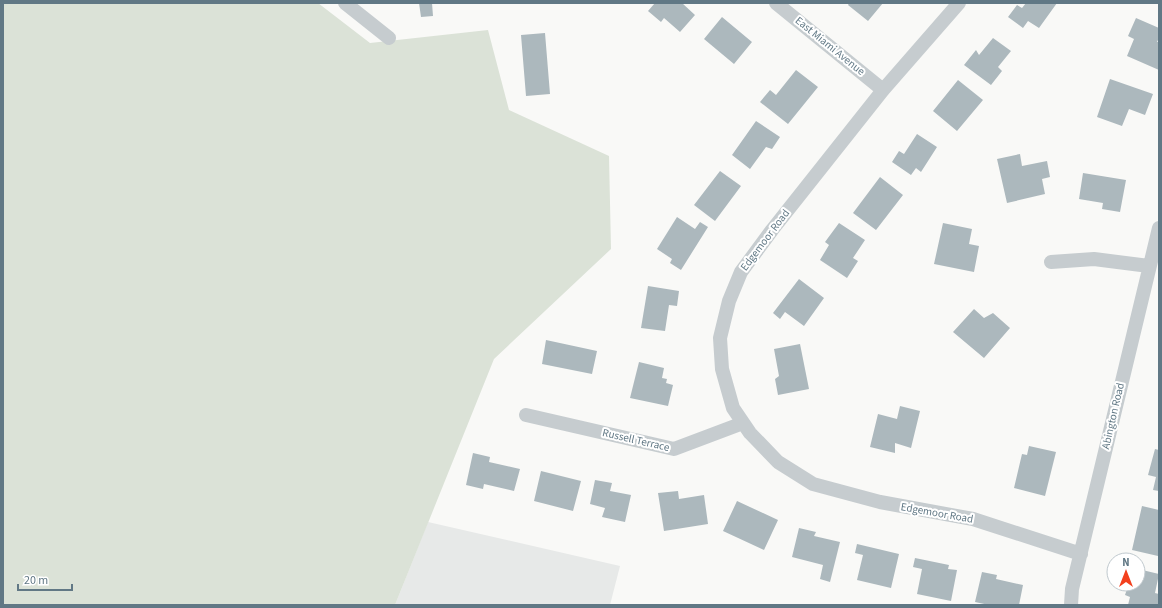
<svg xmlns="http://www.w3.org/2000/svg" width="1162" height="608" viewBox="0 0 1162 608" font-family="'Source Sans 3',sans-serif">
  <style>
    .built { fill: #e7e9e8 }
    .green { fill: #dbe2d7 }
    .building { fill: #acb8bd }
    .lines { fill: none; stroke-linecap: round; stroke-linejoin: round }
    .minor { stroke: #c6cccf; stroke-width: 14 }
    .labels { text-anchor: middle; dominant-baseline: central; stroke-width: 4; stroke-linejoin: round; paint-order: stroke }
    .street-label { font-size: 11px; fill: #617885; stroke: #fff }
  </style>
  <rect width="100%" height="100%" fill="#f9f9f7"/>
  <path class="built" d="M428,522L620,566L610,605H395Z"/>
  <path class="green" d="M3,3H318L370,43L488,30L509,110L609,156L611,249L494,359L395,605H3Z"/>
  <path class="building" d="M419,3H432L433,16L421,17Z
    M655,3H682L695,15L680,32L664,18L661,22L648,11Z
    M849,3H883L868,21L848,5Z
    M1026,3H1057L1039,28L1028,21L1023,28L1008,17L1017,5L1022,8Z
    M722,17L752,42L734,64L704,39Z
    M1136,18L1159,28V38L1157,42H1159V70L1127,56L1134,39L1128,36Z
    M545,33L550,94L526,96L521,35Z
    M993,38L1011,51L998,67L1002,71L991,85L964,65L976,50L979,55Z
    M796,70L818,87L788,124L760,102L770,90L776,95Z
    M1110,79L1153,94L1145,115L1129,109L1122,126L1097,117Z
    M958,80L983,100L957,131L933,111Z
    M756,121L780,137L772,149L766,147L750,169L732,155Z
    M917,134L937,147L921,172L916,168L911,175L892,162L899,151L904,154Z
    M1020,154L1022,166L1047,161L1050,177L1042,179L1045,194L1007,203L997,159Z
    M720,171L741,186L715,221L694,205Z
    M1083,173L1126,180L1120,212L1102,209L1103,203L1079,199Z
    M880,177L903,195L876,230L853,213Z
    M677,217L695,229L700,222L708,227L681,270L670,263L672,259L657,249Z
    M839,223L865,240L853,258L858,261L847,278L820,260L829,245L825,242Z
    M943,223L972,229L969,244L979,246L974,272L934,264Z
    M799,279L824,298L804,326L785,312L780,319L773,313Z
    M648,286L679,291L677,306L669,305L665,331L641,328Z
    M974,309L984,318L993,313L1010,328L984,358L953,332Z
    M546,340L597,351L592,374L542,364Z
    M800,344L809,389L778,395L775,379L779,376L774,349Z
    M639,362L664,368L662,378L667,379L666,383L673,385L668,406L630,398Z
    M900,406L920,411L911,448L895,443V453L870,447L878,414L897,419Z
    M1029,446L1056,452L1045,496L1014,488L1022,454L1027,455Z
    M1155,449L1159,450V491L1153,490L1156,477L1148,475Z
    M473,453L490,457L489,462L520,469L514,491L484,484L483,489L466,485Z
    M541,471L581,481L573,511L534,501Z
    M595,480L612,483L610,491L631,495L625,522L602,517L605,508L590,504Z
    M678,491L679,499L704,495L708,524L664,531L658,493Z
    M737,501L778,520L764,550L723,531Z
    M1142,506L1159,510V552L1158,556L1132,550Z
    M799,528L816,532L814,536L840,542L830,582L820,579L823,565L792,557Z
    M857,544L899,554L891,588L857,580L863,555L855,553Z
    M915,558L949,565L948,569L957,570L951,601L917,594L922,569L913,567Z
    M1138,569L1159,574L1155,593L1159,594V605H1128L1130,597L1125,595L1127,589L1123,588L1124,584H1138Z
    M982,572L997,575L996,579L1023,585L1019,605H989L975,602Z"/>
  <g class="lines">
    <path class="minor" d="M345,3L389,38
      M776,3L883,90
      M959,3L883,90L772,230L741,272L729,301L720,338L722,369L733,408L750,433L778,462L813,484L880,502L973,519L1081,554
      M1051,262L1094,259L1149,266
      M526,415L674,449L743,423
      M1071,605L1072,589L1159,228"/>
  </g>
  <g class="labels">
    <g class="street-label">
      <text transform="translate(830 46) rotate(39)">East Miami Avenue</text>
      <text transform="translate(765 240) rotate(-53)">Edgemoor Road</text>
      <text transform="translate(1113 416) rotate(-77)">Abington Road</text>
      <text transform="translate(636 440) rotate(13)">Russell Terrace</text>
      <text transform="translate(937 513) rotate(10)">Edgemoor Road</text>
    </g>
  </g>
  <rect width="1162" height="608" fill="none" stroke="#617885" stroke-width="8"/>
  <g transform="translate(1126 572)"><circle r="19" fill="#ffffff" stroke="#c0c9ce"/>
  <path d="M0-3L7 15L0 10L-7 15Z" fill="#f3401d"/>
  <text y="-6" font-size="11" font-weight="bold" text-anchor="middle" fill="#617885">N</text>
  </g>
  <path d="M18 584v6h54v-6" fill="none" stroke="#617885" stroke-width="2"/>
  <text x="24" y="584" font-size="12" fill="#617885" stroke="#ffffff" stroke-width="3" paint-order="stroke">20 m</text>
</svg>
